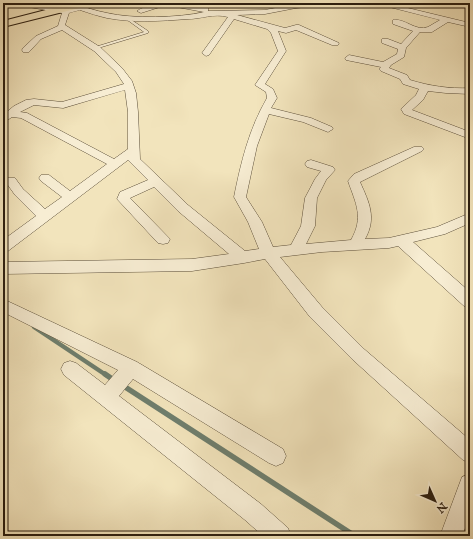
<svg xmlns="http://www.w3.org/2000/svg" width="473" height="539" viewBox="0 0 473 539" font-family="'IM FELL English',serif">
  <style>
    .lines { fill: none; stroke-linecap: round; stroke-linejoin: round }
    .stream-far1 { stroke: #6e7e6d; stroke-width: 4.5 }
    .stream { stroke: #6e7e6d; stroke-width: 5.5 }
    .service-casing { stroke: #5c4f3a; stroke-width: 1 }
    .minor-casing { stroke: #5c4f3a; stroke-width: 1 }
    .primary-casing { stroke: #2a1d0f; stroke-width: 2 }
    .service { fill: #f7edd3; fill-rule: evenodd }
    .minor { fill: #f7edd3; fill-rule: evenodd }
    .primary { fill: #f2e4bc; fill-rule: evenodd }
  </style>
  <rect width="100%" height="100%" fill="#f2e4bc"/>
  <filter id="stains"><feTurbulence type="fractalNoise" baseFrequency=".005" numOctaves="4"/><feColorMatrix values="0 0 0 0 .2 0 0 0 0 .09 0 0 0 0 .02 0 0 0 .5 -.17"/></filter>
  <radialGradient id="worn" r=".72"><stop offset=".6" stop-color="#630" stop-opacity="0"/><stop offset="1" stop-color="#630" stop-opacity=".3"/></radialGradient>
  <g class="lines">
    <path class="stream-far1" d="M34,327L106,375"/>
    <path class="stream" d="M105,374L115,381
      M122,385L355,536"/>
    <defs>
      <path id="service" d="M127,17L148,31V33L95,49V47L144,32L126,19Z"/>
      <path id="minor" d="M14,3H29L66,10L72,8L70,6L74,4C85,7 96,11 107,13C132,19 179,18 204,12L166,5L141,13L137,11C154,0 188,4 208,8V11L265,10L296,4L329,3L325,5L296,8L265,14L237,15L285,28L296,25H299L339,43L338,45H332L296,30L286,33L278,31L286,51L265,84L273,89L277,98L271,108L311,118L332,127L333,129L328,132L303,122L269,114L257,146L246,197L262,222L273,247L291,245L301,226L305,198L315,179L321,171L307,167L305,164L307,161L311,160L333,167L335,170L326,180L317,198L315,226L306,244L351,240C364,217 356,204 348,181L354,174L414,147H422L424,149L422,151L360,182C369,202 377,218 365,239L389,238L437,227L470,213V223L445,234L413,242L470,292V307L464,306L398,246L389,248L322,252L280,257L322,307L364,349L470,440V463L463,460L352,359L310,317L265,259L244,263L192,271L3,274V262L192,259L229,254L178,211L154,187L130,198L170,239L168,243L163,244L158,243L117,199L120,192L148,180L128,160L8,251L3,252V240L36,216L15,195L5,181L7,178H15L23,189L45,209L62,197L41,181L39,178L41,175H49L70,191L107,164L21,118L12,117L3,123V115L14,106L26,100L34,99L62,102L124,84L116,72L94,51L62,30L41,39L29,52H23L22,50L23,48L36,36L58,26L62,13L18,5ZM80,10C89,13 98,16 107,18C133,23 161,21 188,19C202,19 213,13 228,17L202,53L206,56L209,55L234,19L267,29L271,33L278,51L255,85L266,92L267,98C249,129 241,162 234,197L248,222L259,249L245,251L188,205L140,159L138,112L136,93L132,81L122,68L100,47L65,25L69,13ZM125,90L128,112V149L114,159L27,113L20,112L34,105L63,108Z
        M374,3H387L470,23V27L448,22L432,32H420L406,48L404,57L391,65L389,68L407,75L410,80C430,86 449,89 470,88V94L446,93L428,91L423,100L412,110L470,132V139L404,114L401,109L416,95L419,89L403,84L400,79L381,71L379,69L381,67L346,60L345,58L349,55L383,62L397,54L398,49L382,43V39H388L401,44L413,31L393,24V20C405,18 416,32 428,27C432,25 436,22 440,20Z
        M3,299L137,362L283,449L286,456L283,463L276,466L269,463L133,379L119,396L261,504L288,528L291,536H263L245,520L64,375L61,369L64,363L70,361L76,363L105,385L118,370L3,312Z
        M470,474V515L462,536H440L462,477Z"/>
      <path id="primary" d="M73,3H92L91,5L3,27V21Z"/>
    </defs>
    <use href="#service" class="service-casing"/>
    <use href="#minor" class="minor-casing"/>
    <use href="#primary" class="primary-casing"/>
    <use href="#service" class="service"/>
    <use href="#minor" class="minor"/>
    <use href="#primary" class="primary"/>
  </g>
  <rect width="473" height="539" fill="none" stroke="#f2e4bc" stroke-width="16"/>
  <rect x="4" y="4" width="465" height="531" fill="none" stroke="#2a1d0f" stroke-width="2"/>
  <rect x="8" y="8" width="457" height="523" fill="none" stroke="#2a1d0f"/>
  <g transform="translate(435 501) rotate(135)" stroke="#f7edd3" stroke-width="3" paint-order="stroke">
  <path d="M0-3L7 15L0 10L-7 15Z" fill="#2a1d0f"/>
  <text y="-6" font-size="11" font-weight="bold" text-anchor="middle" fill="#2a1d0f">N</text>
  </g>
  <rect width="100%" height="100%" filter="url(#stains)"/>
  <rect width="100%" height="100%" fill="url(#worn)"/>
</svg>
